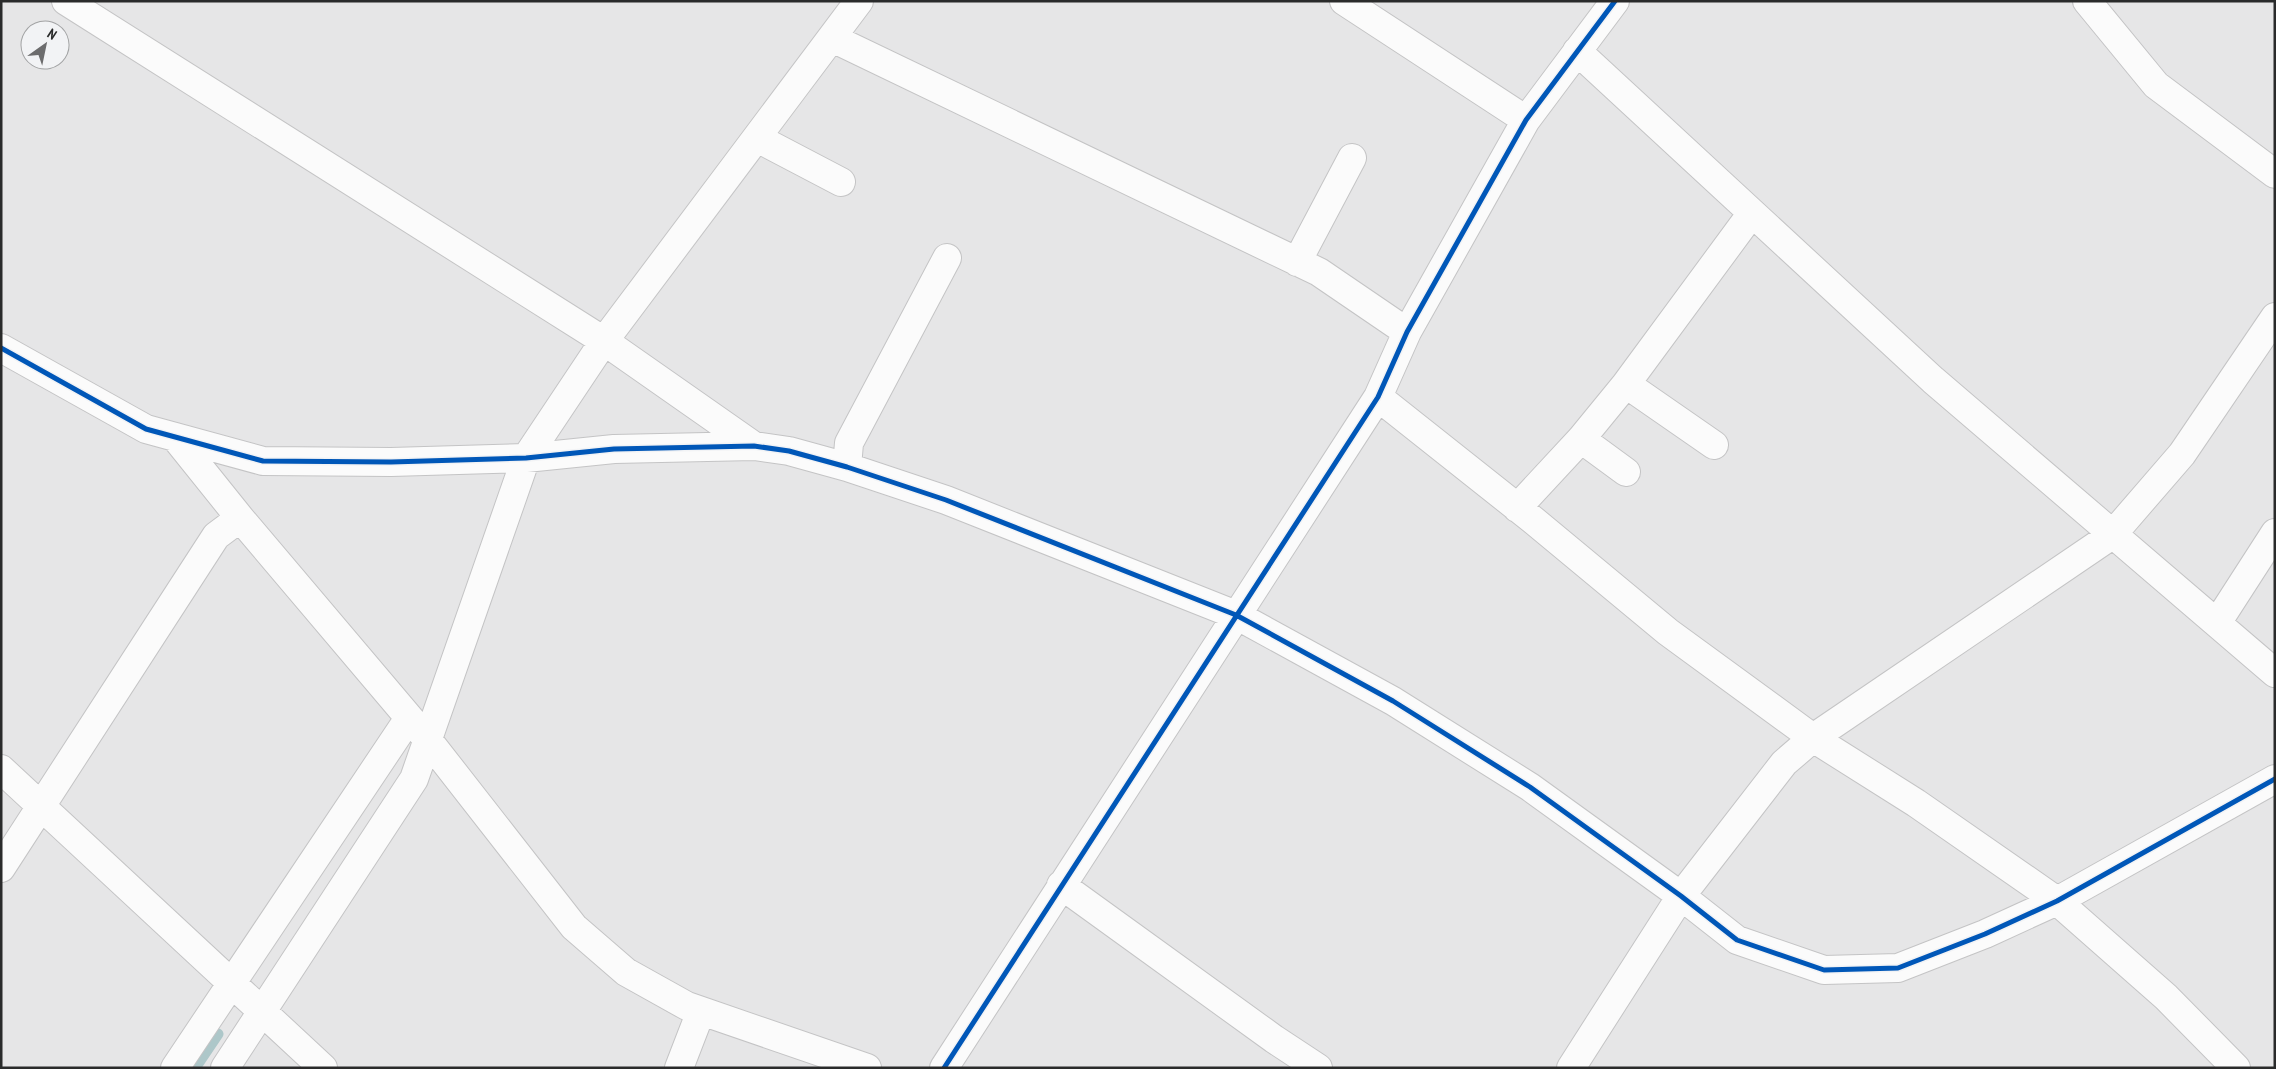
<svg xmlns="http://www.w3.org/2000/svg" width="2276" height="1069" viewBox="0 0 2276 1069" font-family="'PT Sans Narrow',sans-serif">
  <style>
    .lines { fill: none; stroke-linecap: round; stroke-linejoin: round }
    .stream { stroke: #adc7c9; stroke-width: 11 }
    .street-casing { stroke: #c4c4c5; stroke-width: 30 }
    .street { stroke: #fbfbfb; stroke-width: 28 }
    .cycleway-casing { stroke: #f2f3f5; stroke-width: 8 }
    .cycleway { stroke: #0057b8; stroke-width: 5 }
  </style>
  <rect width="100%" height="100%" fill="#e6e6e7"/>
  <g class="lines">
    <path class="stream" d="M195,1068L218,1034"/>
    <defs>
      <path id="street" d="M66,1L604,341L754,446
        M1344,1L1526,120
        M2087,1L2156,85L2275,174
        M832,38L1319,272L1407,332
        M1577,51L1933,380L2275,673
        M757,138L841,182
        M1297,262L1352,158
        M1,348L146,429L263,461L391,462L526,458L614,449L754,446L789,451L847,467L946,500L1236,615L1393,701L1530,787L1681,896L1737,940L1824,970L1898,968L1985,934L2057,901L2275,779
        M1626,384L1714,445
        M1378,397L1533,520L1668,632L1813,738L1916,803L2057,901L2166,997L2236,1068
        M1581,439L1626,472
        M847,467L849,443L947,258
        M1517,508L1581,439L1626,384L1752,213
        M240,518L428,740L574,927L626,972L687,1006L867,1068
        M2217,623L2275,533
        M1,769L323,1068
        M1,868L216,536L240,518L175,437
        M1061,885L1274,1039L1318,1068
        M175,1068L409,718
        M225,1068L414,779L526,458L604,341L859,1
        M679,1068L701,1011
        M944,1068L1378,397L1407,332L1526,120L1615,1
        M1571,1068L1681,896L1784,763L1813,738L2112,535L2182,454L2275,317"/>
    </defs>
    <use href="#street" class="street-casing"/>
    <use href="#street" class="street"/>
    <defs>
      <path id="cycleway" d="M1,348L146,429L263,461L391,462L526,458L614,449L754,446L789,451L847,467L946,500L1236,615L1393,701L1530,787L1681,896L1737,940L1824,970L1898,968L1985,934L2057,901L2275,779
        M944,1068L1378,397L1407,332L1526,120L1615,1"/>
    </defs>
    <use href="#cycleway" class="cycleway-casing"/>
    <use href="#cycleway" class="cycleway"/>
  </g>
  <rect width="2276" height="1069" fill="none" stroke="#2a2b2b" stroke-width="5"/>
  <g transform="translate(45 45) rotate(33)"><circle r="24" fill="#f2f3f5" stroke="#a2a3a4"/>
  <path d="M0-4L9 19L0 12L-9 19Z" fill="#6c6c6d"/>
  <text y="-8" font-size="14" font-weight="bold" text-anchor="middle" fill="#2a2b2b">N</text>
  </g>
</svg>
